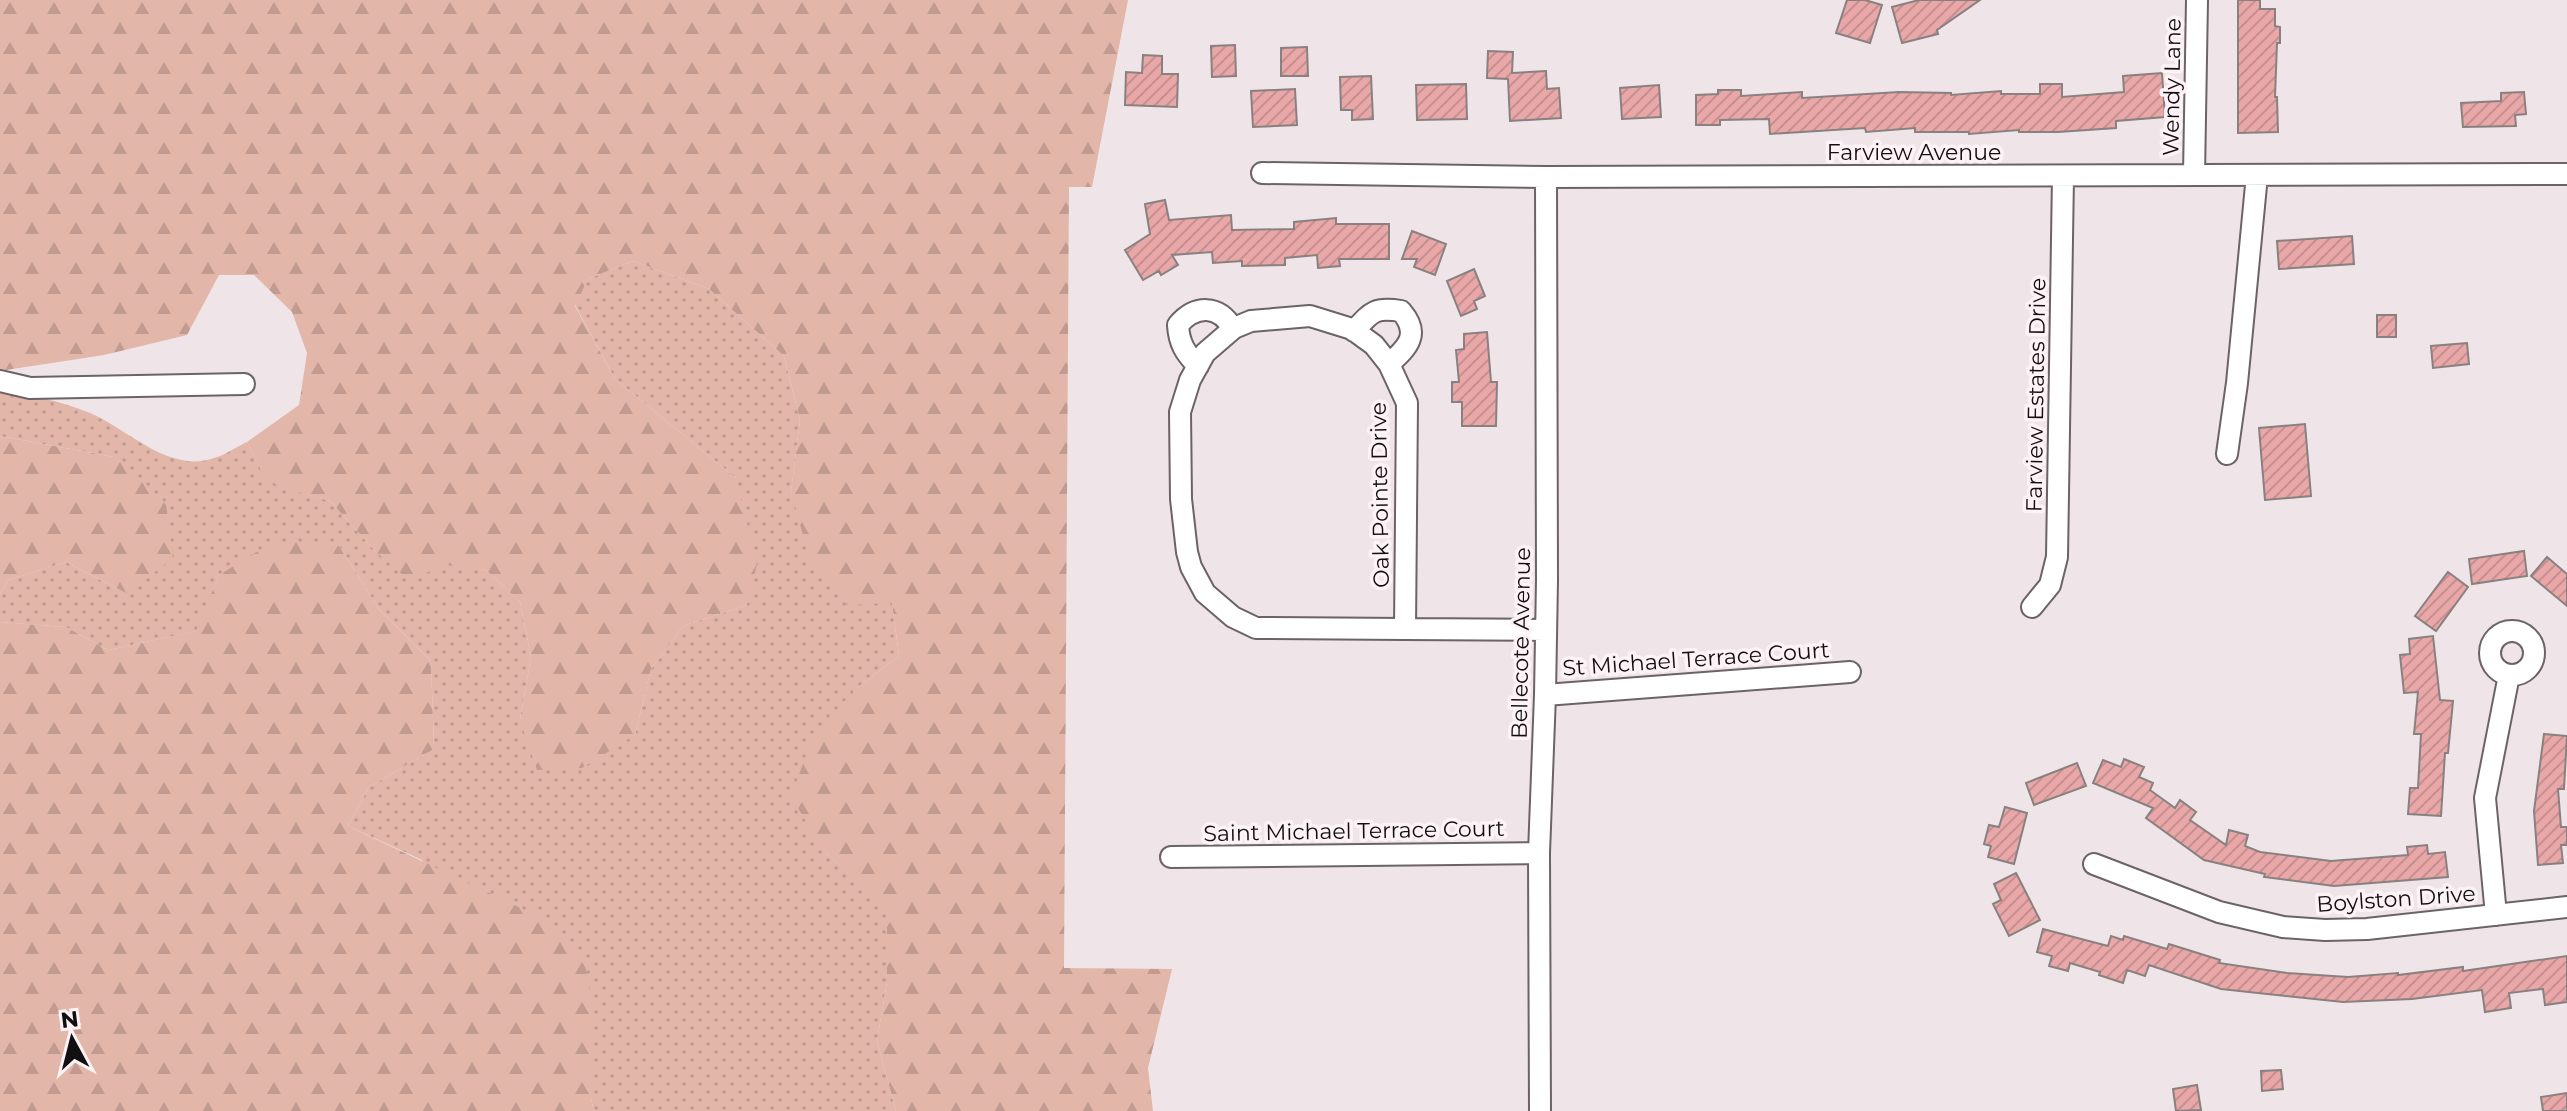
<svg xmlns="http://www.w3.org/2000/svg" width="2567" height="1111" viewBox="0 0 2567 1111" font-family="Montserrat,sans-serif">
  <style>
    .grass { fill: url(#grass-dots) }
    .forest { fill: url(#forest-firs) }
    .building { fill: url(#building-hatch); stroke: #898080; stroke-width: 2 }
    .lines { fill: none; stroke-linecap: round; stroke-linejoin: round }
    .minor-casing { stroke: #6b6365; stroke-width: 24 }
    .minor { stroke: #fff; stroke-width: 20 }
    .labels { text-anchor: middle; dominant-baseline: central; stroke-width: 7; stroke-linejoin: round; paint-order: stroke }
    .street-label { font-size: 22px; fill: #120f10; stroke: #fdf3f6 }
  </style>
  <defs>
    <pattern id="grass-dots" width="8" height="8" patternUnits="userSpaceOnUse" patternTransform="scale(2)"><rect width="8" height="8" fill="#e2b6a9"/><path d="M2 2h.1M6 6h.1" fill="none" stroke="#c19b90" stroke-width="1.8" stroke-linecap="round"/></pattern>
    <pattern id="forest-firs" width="22" height="20" patternUnits="userSpaceOnUse" patternTransform="scale(2)"><rect width="22" height="20" fill="#e2b6a9"/><path d="M5 1l3.5 6h-7zM16 11l3.5 6h-7z" fill="#c19b90"/></pattern>
    <pattern id="building-hatch" width="6" height="6" patternUnits="userSpaceOnUse" patternTransform="scale(2)"><rect width="6" height="6" fill="#e9a7a8"/><path d="M-1 1l2-2M0 6l6-6M5 7l2-2" fill="none" stroke="#c78f90"/></pattern>
  </defs>
  <rect width="100%" height="100%" fill="#efe5e8"/>
  <path class="grass" d="M633,261L709,289L784,356L800,420L791,492L892,602L899,656L857,688L825,852L887,908V982L877,1041L896,1111H594L591,1099L422,860L348,826L369,787L434,749L431,661L379,609L339,546L219,575L197,631L108,650L66,627L0,622V594L8,580L66,562L126,593L114,457L0,436V391C32,395 60,401 90,413C128,429 169,474 214,458C225,455 236,447 247,442L268,483L330,501L376,552L486,570L520,602L531,657L520,720L635,735L651,669L683,626L747,605L736,478L615,379L575,305L588,279Z"/>
  <path class="forest" d="M0,0H1128L1092,187H1069L1064,968L1172,969L1148,1068L1153,1111H896L877,1041L887,982V909L825,852L791,797L814,733L857,688L899,656L892,603L847,605L811,565L791,491L800,420L784,356L709,289L633,261L588,279L575,306L615,379L736,478L757,564L747,605L683,626L651,669L635,735L582,768L537,770L520,720L531,657L520,602L486,570L445,565L409,580L376,552L330,501L268,484L247,442L299,405L307,353L292,312L254,275H219L187,335L104,355L6,370L0,369Z
    M0,436L114,457L166,503L173,559L126,593L66,562L8,580L0,594Z
    M275,541L339,546L379,609L431,661L434,749L369,787L348,826L542,918L584,959L594,1013L591,1099L594,1111H0V622L66,627L108,650L196,631L219,575Z"/>
  <path class="building" d="M1847,0H1865L1882,5L1870,43L1836,33Z
    M1919,0H1980L1937,30L1938,34L1902,43L1892,7Z
    M2238,0H2260V9H2275V26L2280,27V43H2277L2275,97H2277L2278,132L2238,133Z
    M1235,45L1236,76L1212,77L1211,46Z
    M1307,47L1308,76H1281V48Z
    M1488,51L1513,52L1512,73L1546,71L1547,89L1559,88L1561,118L1510,121L1508,79L1487,78Z
    M1143,55L1162,56V74H1178L1177,107L1125,105L1126,72L1142,73Z
    M2162,73L2165,117L2116,121V128L2058,132H2019V130L1969,134V132H1915V128L1866,132L1865,128L1770,134L1769,119L1720,120V125H1696V95L1718,94V90H1741V96L1802,92V98L1899,92L1951,93V95L2001,91V94H2040V84H2062V97L2124,92L2123,76Z
    M1371,76L1373,119L1352,120V110H1341L1340,77Z
    M1466,84L1467,119L1417,120L1416,85Z
    M1659,85L1661,117L1622,119L1620,88Z
    M1295,89L1297,125L1253,127L1251,91Z
    M2524,92L2526,114L2515,115L2516,126L2463,127L2461,103L2501,101V93Z
    M1165,200L1169,220L1231,215L1232,230L1294,229V222L1336,218V224H1389V259H1339L1340,266L1318,268L1317,255L1285,258V265L1242,266V261L1213,263L1212,252L1172,255L1178,265L1161,275L1159,271L1143,280L1125,250L1150,234L1145,204Z
    M1412,231L1446,244L1435,275L1414,267L1417,259H1402Z
    M2352,236L2354,264L2279,269L2277,241Z
    M1474,269L1485,296L1474,301L1477,309L1461,316L1447,281Z
    M2377,315H2396V337H2377Z
    M1487,332L1491,382H1497L1496,426H1462V402H1452V382H1459L1456,350L1464,349V334Z
    M2467,343L2469,364L2433,368L2431,346Z
    M2305,424L2311,496L2265,500L2259,428Z
    M2524,551L2527,576L2472,584L2469,559Z
    M2547,557L2567,574V606L2531,576Z
    M2448,572L2468,587L2436,631L2415,616Z
    M2433,636L2440,700L2453,701L2448,753H2445L2441,816L2408,814L2410,788H2418L2421,734H2414L2418,692L2404,693L2400,655L2410,654L2409,639Z
    M2544,734L2567,736L2564,789H2558L2561,827H2567V845H2561L2563,863L2538,865L2534,811Z
    M2124,759L2144,767L2139,777L2153,783L2150,790L2175,808L2180,800L2196,812L2190,820L2226,845L2229,830L2248,835L2245,846L2260,852L2331,861L2408,855L2407,847L2427,845L2428,854L2445,852L2448,877L2334,886L2264,877L2265,874L2204,860L2146,818L2153,808L2093,783L2103,760L2121,767Z
    M2077,763L2086,786L2034,805L2026,783Z
    M2005,807L2027,813L2014,864L1988,857L1991,846L1984,844L1989,825L1999,827Z
    M2016,873L2040,920L2009,936L1993,904L2001,900L1994,884Z
    M2043,929L2108,946L2111,936L2123,940L2124,936L2167,949L2169,944L2220,960L2219,963L2287,973L2348,977L2398,973V975L2463,967V971L2567,956V1002L2545,1005L2543,989L2509,993L2511,1008L2485,1012L2482,990L2412,999L2343,1002L2221,989L2149,965L2145,976L2127,970L2123,983L2099,975L2100,972L2070,963L2068,971L2049,966L2052,956L2037,952Z
    M2281,1070L2283,1089L2262,1091L2261,1071Z
    M2197,1085L2201,1110L2176,1111L2173,1089Z
    M2567,1093V1111H2543L2541,1097Z"/>
  <g class="lines">
    <defs>
      <path id="minor" d="M1262,173L1546,177L2567,174
        M2194,175L2197,0
        M1354,331C1372,311 1375,307 1401,311C1421,334 1408,347 1389,364
        M1198,366C1185,353 1179,343 1178,325C1195,305 1219,304 1233,329
        M0,381L30,388L244,384
        M2227,454L2237,383L2257,175
        M2032,607L2050,585L2057,557L2063,176
        M1405,629L1407,403L1389,364L1374,345L1352,329L1310,316L1251,321L1234,328L1205,353L1190,380L1180,412L1181,499L1187,552L1191,567L1205,593L1233,617L1256,628L1405,629L1546,630
        M2490 653a22 22 0 1 1 44 0a22 22 0 1 1-44 0Z
        M1545,695L1850,672
        M1171,857L1539,853
        M2094,864L2219,912L2283,927L2325,930L2367,929L2567,907
        M2496,915L2485,798L2509,675
        M1540,1111L1539,853L1545,695L1547,580L1546,177"/>
    </defs>
    <use href="#minor" class="minor-casing"/>
    <use href="#minor" class="minor"/>
  </g>
  <g class="labels">
    <g class="street-label">
      <text transform="translate(2172 87) rotate(-89)">Wendy Lane</text>
      <text x="1914" y="152">Farview Avenue</text>
      <text transform="translate(2036 395) rotate(-89)">Farview Estates Drive</text>
      <text transform="translate(1380 495) rotate(-91)">Oak Pointe Drive</text>
      <text transform="translate(1521 643) rotate(-89)">Bellecote Avenue</text>
      <text transform="translate(1696 659) rotate(-4)">St Michael Terrace Court</text>
      <text transform="translate(1354 831) rotate(-1)">Saint Michael Terrace Court</text>
      <text transform="translate(2396 899) rotate(-4)">Boylston Drive</text>
    </g>
  </g>
  <g transform="translate(72 1039) rotate(353)" stroke="#fdf3f6" stroke-width="6" paint-order="stroke">
  <path d="M0-6L14 30L0 20L-14 30Z" fill="#120f10"/>
  <text y="-12" font-size="22" font-weight="bold" text-anchor="middle" fill="#120f10">N</text>
  </g>
</svg>
